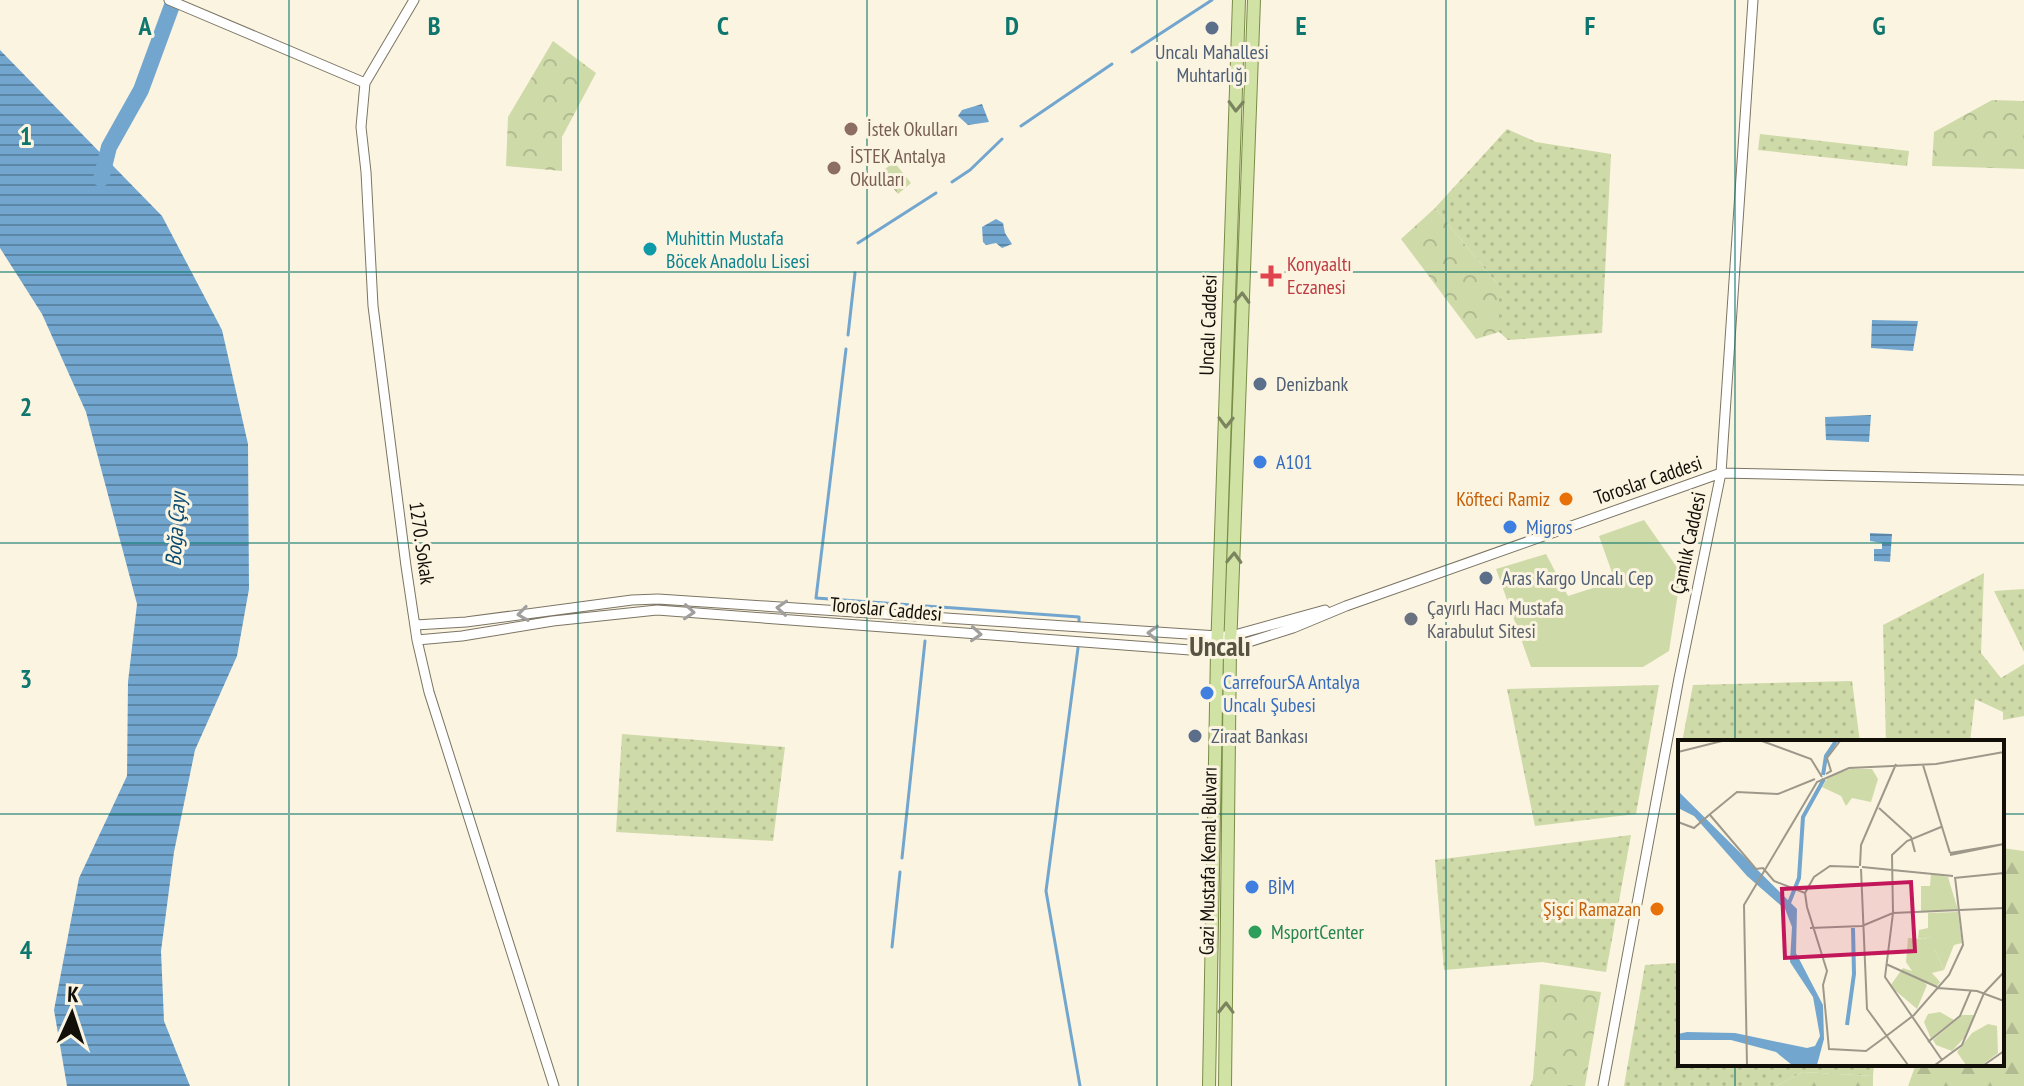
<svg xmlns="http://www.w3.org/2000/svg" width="2024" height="1086" viewBox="0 0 2024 1086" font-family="'PT Sans Narrow',sans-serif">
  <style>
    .grass { fill: url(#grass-dots) }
    .forest { fill: url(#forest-firs) }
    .park { fill: url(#park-crowns) }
    .garden { fill: #cfdaa9 }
    .water { fill: url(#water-rules) }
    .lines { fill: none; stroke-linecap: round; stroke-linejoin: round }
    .stream { stroke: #72a6ce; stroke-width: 3 }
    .river { stroke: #72a6ce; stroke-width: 16 }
    .tertiary-casing { stroke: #7c7564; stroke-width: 11 }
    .primary-casing { stroke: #7a8c47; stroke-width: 14 }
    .tertiary { stroke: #fff; stroke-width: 9 }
    .primary { stroke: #d1e3a4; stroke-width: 12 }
    .oneway { stroke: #7b845e }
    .oneway2 { stroke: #a09f9d }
    .grid { fill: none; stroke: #0f766e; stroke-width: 2; stroke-opacity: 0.55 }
    .service-dot { fill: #5c6f8a; stroke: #fbf4e1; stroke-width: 3 }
    .education-dot { fill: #8d6e63; stroke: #fbf4e1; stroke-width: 3 }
    .culture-dot { fill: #0f9aa8; stroke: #fbf4e1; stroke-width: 3 }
    .health-dot { fill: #e0444e; stroke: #fbf4e1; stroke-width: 3 }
    .shop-dot { fill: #3f7fe0; stroke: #fbf4e1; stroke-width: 3 }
    .food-dot { fill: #e8710a; stroke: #fbf4e1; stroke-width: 3 }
    .worship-dot { fill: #6b7280; stroke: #fbf4e1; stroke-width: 3 }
    .leisure-dot { fill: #2e9e5b; stroke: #fbf4e1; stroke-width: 3 }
    .labels { text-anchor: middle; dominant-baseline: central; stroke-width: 6; stroke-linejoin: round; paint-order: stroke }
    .service-label { font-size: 20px; fill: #4e5e75; stroke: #fbf4e1; text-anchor: start }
    .education-label { font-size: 20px; fill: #785e54; stroke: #fbf4e1; text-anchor: start }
    .culture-label { font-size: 20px; fill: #0d838f; stroke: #fbf4e1; text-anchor: start }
    .health-label { font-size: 20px; fill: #be3a42; stroke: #fbf4e1; text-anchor: start }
    .street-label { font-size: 20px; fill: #120f09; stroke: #fbf4e1 }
    .shop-label { font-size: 20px; fill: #366cbe; stroke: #fbf4e1; text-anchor: start }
    .food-label { font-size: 20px; fill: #c56008; stroke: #fbf4e1; text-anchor: end }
    .worship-label { font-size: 20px; fill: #5b616d; stroke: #fbf4e1; text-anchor: start }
    .leisure-label { font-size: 20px; fill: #27864d; stroke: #fbf4e1; text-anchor: start }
    .water-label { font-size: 22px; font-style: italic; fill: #0a4b72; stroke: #fbf4e1 }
    .district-label { font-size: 28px; font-weight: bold; fill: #585242; stroke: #fbf4e1 }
    .inset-river { fill: none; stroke: #72a6ce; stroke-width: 4 }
    .inset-road { fill: none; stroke: #9e988b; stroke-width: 2 }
    .view { fill: #c2185b; fill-opacity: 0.15; stroke: #c2185b; stroke-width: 4 }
    .inset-edge { fill: none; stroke: #120f09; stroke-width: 4 }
    .grid-label { font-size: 26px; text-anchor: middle; font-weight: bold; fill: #0f766e; stroke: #fbf4e1; stroke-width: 6; stroke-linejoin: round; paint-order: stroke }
  </style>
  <defs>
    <pattern id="grass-dots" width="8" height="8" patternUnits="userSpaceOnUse" patternTransform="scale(2)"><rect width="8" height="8" fill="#cfdaa9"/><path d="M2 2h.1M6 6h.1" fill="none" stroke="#b1ba90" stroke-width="1.8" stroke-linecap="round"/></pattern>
    <pattern id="forest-firs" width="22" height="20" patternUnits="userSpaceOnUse" patternTransform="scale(2)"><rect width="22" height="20" fill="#cfdaa9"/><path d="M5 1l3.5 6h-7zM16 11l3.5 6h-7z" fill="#b1ba90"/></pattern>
    <pattern id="park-crowns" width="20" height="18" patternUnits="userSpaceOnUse" patternTransform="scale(2)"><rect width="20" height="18" fill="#cfdaa9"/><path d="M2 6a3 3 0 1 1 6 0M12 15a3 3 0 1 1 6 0" fill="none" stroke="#b1ba90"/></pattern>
    <pattern id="water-rules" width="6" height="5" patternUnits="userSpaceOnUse" patternTransform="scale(2)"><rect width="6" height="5" fill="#72a6ce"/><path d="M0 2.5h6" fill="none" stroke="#5c86a5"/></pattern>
  </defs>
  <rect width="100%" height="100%" fill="#fbf4e1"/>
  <path class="grass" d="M1507,129L1536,142L1611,154L1602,333L1508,340L1499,332V286L1435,208Z
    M1760,134L1909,151L1907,166L1758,150Z
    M1984,573L1981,653L2001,678L2024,664V716L2003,720V712L1975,699L1970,742H1886L1883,625Z
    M2024,589V652L1994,591Z
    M1852,681L1860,742H1682L1693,685Z
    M1659,685L1636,814L1535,826L1507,689Z
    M622,734L785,747L773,841L616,832Z
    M1631,835L1606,972L1542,962L1444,970L1435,860Z
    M1680,955V1064H1874L1873,1076L1803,1072L1776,1086H1624L1645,965L1677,963Z"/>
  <path class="forest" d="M2002,848L2024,851V1086H1908L1916,1064H2002Z
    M1803,1072L1873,1076V1086H1776Z"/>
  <path class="park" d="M553,41L596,73L562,137V171L506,166L508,117Z
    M1992,100L2024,101V169L1932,166L1934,132Z
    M894,162L911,183L898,194L880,173Z
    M1435,208L1499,286V332L1476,339L1401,239Z
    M1540,984L1601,992L1585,1086H1530L1533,1079Z"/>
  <path class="garden" d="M1644,520L1681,573L1669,651L1643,667H1531L1496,569L1546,554L1568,596L1615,581L1599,536Z"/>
  <path class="water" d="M0,50L162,216L222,330L248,444L249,589L237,656L195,750L174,852L161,951L164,1021L190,1086H67L54,1010L79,878L127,776L128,682L137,604L86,412L42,314L0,248Z
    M982,104L989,122L968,125L958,116L962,110Z
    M996,219L1003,223L1005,233L1012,244L1002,248L996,243L986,245L983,242L982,227Z
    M1872,320L1918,321L1913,351L1871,348Z
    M1871,415L1869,442L1826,440L1825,417Z
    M1870,533L1892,534L1890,562L1874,561V549H1882V543L1870,541Z"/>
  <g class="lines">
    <path class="stream" d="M1132,52L1212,0
      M1021,126L1112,64
      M952,182L970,170L1002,139
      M858,243L936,193
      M848,335L855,273
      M846,349L816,598L912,605
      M926,606L1079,617V624
      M1078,648L1046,891L1080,1086
      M902,858L925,641
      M892,947L900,872"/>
    <path class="river" d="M101,179L109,147L141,90L174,0"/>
    <defs>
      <path id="tertiary" d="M169,0L365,83
        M414,0L365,83L361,127L366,172L373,306L406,566L417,640L429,692L554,1086
        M415,625L466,622L632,600L658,599L1218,636H1231L1325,610
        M417,640L462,636L553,621L657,610L1217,652L1293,628L1346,606L1721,473L2024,480
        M1603,1086L1679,678L1721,473L1753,0"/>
      <path id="primary" d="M1209,1086L1217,652L1239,0
        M1225,1086L1230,649L1254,0"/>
    </defs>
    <use href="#tertiary" class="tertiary-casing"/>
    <use href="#primary" class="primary-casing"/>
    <use href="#tertiary" class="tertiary"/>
    <use href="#primary" class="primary"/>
  </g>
  <defs><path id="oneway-chevron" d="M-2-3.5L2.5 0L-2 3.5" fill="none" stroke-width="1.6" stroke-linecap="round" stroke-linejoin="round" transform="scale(2)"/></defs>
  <g class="oneway">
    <use href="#oneway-chevron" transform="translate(1236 106) rotate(92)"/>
    <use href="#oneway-chevron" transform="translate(1242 298) rotate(-88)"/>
    <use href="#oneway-chevron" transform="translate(1226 422) rotate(91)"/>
    <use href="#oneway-chevron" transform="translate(1234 558) rotate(-88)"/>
    <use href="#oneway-chevron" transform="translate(1226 1008) rotate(-89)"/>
  </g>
  <g class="oneway2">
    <use href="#oneway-chevron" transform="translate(782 608) rotate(-176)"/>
    <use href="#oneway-chevron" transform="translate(689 612) rotate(4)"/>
    <use href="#oneway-chevron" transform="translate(523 614) rotate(172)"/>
    <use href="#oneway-chevron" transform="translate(1153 633) rotate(-177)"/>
    <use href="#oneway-chevron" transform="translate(976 634) rotate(4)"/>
  </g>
  <path class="grid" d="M289,0V1086M578,0V1086M867,0V1086M1157,0V1086M1446,0V1086M1735,0V742M0,272H2024M0,543H2024M0,814H1680M2002,814H2024M1735,1064V1086"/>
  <g class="service-dot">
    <circle cx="1212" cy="28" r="8"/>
    <circle cx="1260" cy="384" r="8"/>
    <circle cx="1486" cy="578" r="8"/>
    <circle cx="1195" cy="736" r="8"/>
  </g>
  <g class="education-dot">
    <circle cx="851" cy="129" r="8"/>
    <circle cx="834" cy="168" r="8"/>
  </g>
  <circle class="culture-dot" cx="650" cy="249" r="8"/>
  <path class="health-dot" d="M1267 264h8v8h8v8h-8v8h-8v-8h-8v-8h8z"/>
  <g class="shop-dot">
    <circle cx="1260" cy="462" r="8"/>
    <circle cx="1510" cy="527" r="8"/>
    <circle cx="1207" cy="693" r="8"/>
    <circle cx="1252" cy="887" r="8"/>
  </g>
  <g class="food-dot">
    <circle cx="1566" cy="499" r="8"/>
    <circle cx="1657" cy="909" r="8"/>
  </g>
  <circle class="worship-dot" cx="1411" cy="619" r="8"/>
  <circle class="leisure-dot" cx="1255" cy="932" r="8"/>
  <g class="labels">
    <g class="service-label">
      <text x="1212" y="52" text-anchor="middle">Uncalı Mahallesi<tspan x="1212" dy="23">Muhtarlığı</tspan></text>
      <text x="1276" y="384">Denizbank</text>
      <text x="1502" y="578">Aras Kargo Uncalı Cep</text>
      <text x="1211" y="736">Ziraat Bankası</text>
    </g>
    <g class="education-label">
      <text x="867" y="129">İstek Okulları</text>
      <text x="850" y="156">İSTEK Antalya<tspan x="850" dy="23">Okulları</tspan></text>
    </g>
    <g class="culture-label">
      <text x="666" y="238">Muhittin Mustafa<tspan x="666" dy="23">Böcek Anadolu Lisesi</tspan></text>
    </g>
    <g class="health-label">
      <text x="1287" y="264">Konyaaltı<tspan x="1287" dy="23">Eczanesi</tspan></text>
    </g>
    <g class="street-label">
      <text transform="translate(1208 325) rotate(-88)">Uncalı Caddesi</text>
      <text transform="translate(1648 480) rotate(-19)">Toroslar Caddesi</text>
      <text transform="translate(422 543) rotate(82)">1270. Sokak</text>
      <text transform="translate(1688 543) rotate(-78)">Çamlık Caddesi</text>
      <text transform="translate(886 609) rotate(5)">Toroslar Caddesi</text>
      <text transform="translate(1208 861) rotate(-89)">Gazi Mustafa Kemal Bulvarı</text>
    </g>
    <g class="shop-label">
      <text x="1276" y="462">A101</text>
      <text x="1526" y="527">Migros</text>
      <text x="1223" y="682">CarrefourSA Antalya<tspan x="1223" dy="23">Uncalı Şubesi</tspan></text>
      <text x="1268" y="887">BİM</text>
    </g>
    <g class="food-label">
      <text x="1550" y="499">Köfteci Ramiz</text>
      <text x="1641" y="909">Şişci Ramazan</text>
    </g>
    <g class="worship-label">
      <text x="1427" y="608">Çayırlı Hacı Mustafa<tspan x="1427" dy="23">Karabulut Sitesi</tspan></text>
    </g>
    <g class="leisure-label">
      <text x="1271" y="932">MsportCenter</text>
    </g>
    <g class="water-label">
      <text transform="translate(175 529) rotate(-86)">Boğa Çayı</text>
    </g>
    <g class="district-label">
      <text x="1220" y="645">Uncalı</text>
    </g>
  </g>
  <g transform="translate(1678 740)">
    <rect width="326" height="326" fill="#fbf4e1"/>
    <path d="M253,134L270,137L280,170L243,172V146H252ZM280,172L284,203L276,205L266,230L257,210L260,193L245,199L240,198L241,190L250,188V173ZM284,275H296L286,298L274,311L258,305L255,300ZM310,284L319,286L320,313L304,325H288L279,312L294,293Z" fill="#cfdaa9"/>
    <path d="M260,192L263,203L257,210L266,230L254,233L262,242L259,246L246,243L249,245L239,269L212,246L225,228L234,231L228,222L230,198L246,199ZM262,272L276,280L253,299L246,282L250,274Z" fill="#cfdaa9"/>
    <path d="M173,29H194L200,39L193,62L174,58L168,66L163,56L144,47L151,36Z" fill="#cfdaa9"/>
    <path d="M0,51L119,169L118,213L145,265L146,299L139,325H114L98,312L53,300H0V294L9,292L57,293L129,308L137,306L142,296L135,257L112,222L114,187L107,169L69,136L16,76L0,68Z" fill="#72a6ce"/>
    <path class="inset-river" d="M145,35L148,16L158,1M111,163L121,138L125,77L146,39M169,285L176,234L175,188"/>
    <path class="inset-road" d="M84,1L133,19L144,37M0,12L44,1M245,25L272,113M148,34L153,31L149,18L162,1M201,68L233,97L237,112M31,75L59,52L100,54L137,39M32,75L78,129L85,128L96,141L127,153M0,82L16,88L31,75M263,87L229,101L214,115L215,173L207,237L264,320M272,113L326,104L272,115M182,126L183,105L218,24M181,127L152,126L136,137L127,153L129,167L149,231L145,245L151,309L188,311L207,297M184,127L275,136M183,129L189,269L230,325M276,138L326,133M132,188L184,186L215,173L326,168M208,224L259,247M260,248L299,251L326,261M207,297L236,275L271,235L285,205L277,137M250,302L282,276L293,250M69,325L66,165L139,42L171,28L258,24L326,12M257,325L284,305L306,253L326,232M306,325L326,311"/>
    <path class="view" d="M233,142L237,211L107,218L104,149Z"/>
    <rect width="326" height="326" class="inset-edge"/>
  </g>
  <g class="grid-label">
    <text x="145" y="35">A</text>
    <text x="434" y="35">B</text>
    <text x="723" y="35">C</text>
    <text x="1012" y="35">D</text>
    <text x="1301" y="35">E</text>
    <text x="1590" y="35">F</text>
    <text x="1879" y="35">G</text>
    <text x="26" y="145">1</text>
    <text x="26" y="416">2</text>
    <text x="26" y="688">3</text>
    <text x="26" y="959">4</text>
  </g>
  <g transform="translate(72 1014) rotate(3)" stroke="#fbf4e1" stroke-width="6" paint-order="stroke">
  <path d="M0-6L14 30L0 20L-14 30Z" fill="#120f09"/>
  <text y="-12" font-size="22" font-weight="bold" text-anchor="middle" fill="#120f09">K</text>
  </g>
</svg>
